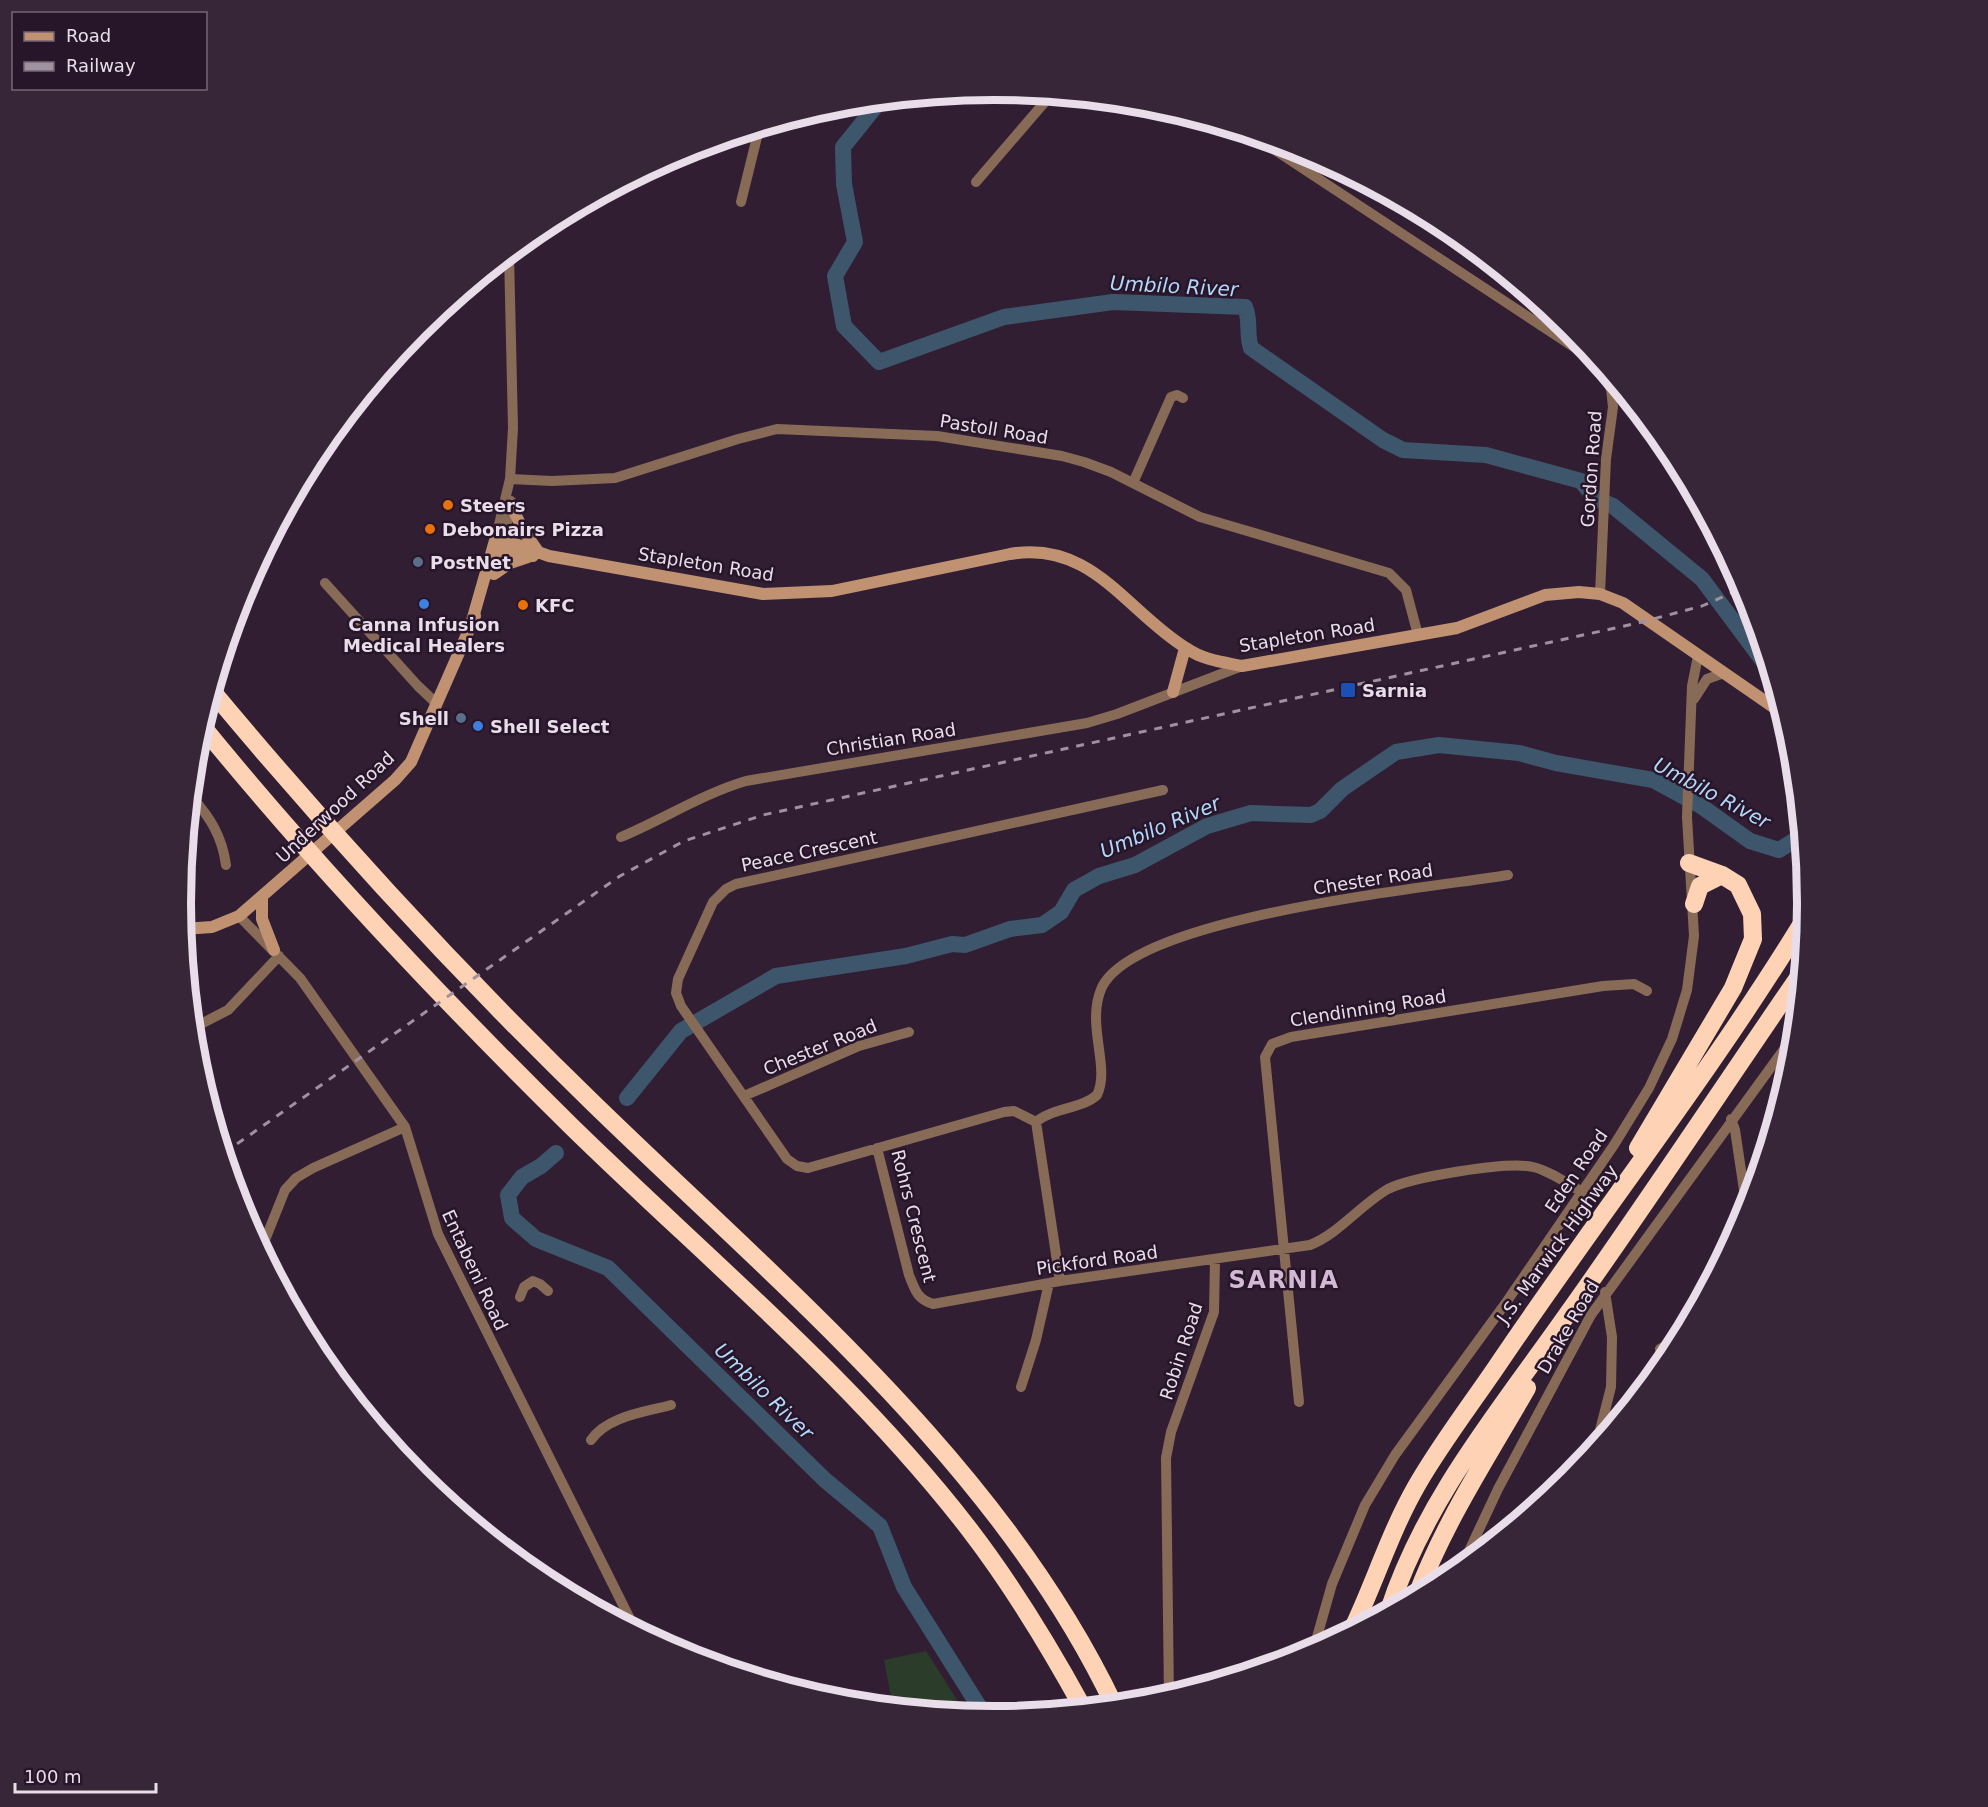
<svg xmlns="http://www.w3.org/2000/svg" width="1988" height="1807" viewBox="0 0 1988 1807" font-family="'DejaVu Sans',sans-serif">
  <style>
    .green { fill: #2b3c2a }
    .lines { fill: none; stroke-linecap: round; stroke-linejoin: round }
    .river { stroke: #3e566c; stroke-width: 16 }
    .minor { stroke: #886b57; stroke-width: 10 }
    .secondary { stroke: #c09271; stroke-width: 12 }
    .motorway { stroke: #fed2b4; stroke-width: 18 }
    .rail { stroke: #a091a1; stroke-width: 3; stroke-dasharray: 8 8; stroke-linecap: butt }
    .food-dot { fill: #e8710a; stroke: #271529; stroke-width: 2 }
    .service-dot { fill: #5c6f8a; stroke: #271529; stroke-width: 2 }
    .shop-dot { fill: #3f7fe0; stroke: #271529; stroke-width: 2 }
    .transit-dot { fill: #1a4fb4; stroke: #271529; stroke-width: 2 }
    .labels { text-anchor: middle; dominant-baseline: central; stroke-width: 5; stroke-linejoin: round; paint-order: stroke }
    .street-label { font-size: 18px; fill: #e9ddea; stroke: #271529 }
    .poi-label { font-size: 18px; font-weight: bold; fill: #e9ddea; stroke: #271529; text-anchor: start }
    .water-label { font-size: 20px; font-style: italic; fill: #b2d7f9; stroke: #271529 }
    .district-label { font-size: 24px; font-weight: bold; letter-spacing: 1.5px; fill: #d1b9d4; stroke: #271529 }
    .rim { fill: none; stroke: #e9ddea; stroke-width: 8 }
  </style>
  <rect width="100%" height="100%" fill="#311e33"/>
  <path class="green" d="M926,1651L966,1714L893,1707L884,1660Z"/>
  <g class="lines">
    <path class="river" d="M880,101L843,147L844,184L855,242L835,276L844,326L879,362L1004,317L1113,302L1245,307C1251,321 1246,334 1251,348L1383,440L1403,450L1486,455L1581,481L1595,498L1613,506L1702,579L1769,669
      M627,1098L681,1031L776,976L906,956L952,944L965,945L1010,929L1042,925L1061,912L1074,890L1099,876L1135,865L1207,826L1251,813L1311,815L1320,811L1342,789L1396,752L1439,745L1519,753L1556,763L1653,780L1701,806L1750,841L1779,850L1798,838L1800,831
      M556,1153L541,1166L522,1177L508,1195L512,1218L536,1239L608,1268L825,1480L880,1526L904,1587L985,1716"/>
    <path class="minor" d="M1255,137L1583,353L1602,373L1611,389L1613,407L1606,459L1600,594
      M976,182L1050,96
      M741,202L759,129
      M510,479L552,481L615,478L738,439L777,429L937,436L1062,456L1084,462L1111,472L1200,517L1389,573L1406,590L1418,635
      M1133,483L1171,397L1177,395L1183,398
      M496,537L510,479L513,428L509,254
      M504,540L511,501
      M325,583L418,686L436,703
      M1694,699L1707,679L1724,673
      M191,796C210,817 222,836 226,865
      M621,837C664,819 702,794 746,781L1087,723L1117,714L1242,666
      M239,916L300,978L405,1127L438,1234L635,1629
      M193,1028L228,1010L279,956
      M744,1096L859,1046L909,1032
      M1731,1119L1735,1130L1747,1210
      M1036,1122C1054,1107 1082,1109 1097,1095C1111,1067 1085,1024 1102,987C1137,916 1429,888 1508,875
      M877,1148L909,1275C915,1290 917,1299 933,1304L1060,1281L1310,1245C1340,1233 1360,1205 1388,1189C1412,1177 1507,1161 1533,1167C1550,1171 1566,1183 1582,1192
      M267,1261L263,1245L285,1190L296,1178L313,1168L405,1127
      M1060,1281L1036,1122L1014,1111L1004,1112L808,1168L797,1166L787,1159L681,1006L676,993L678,979L713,902L726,889L736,884L1163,790
      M520,1297L524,1287L533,1281L540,1284L548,1291
      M1660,1349L1680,1338
      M1021,1387L1036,1340L1049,1283
      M1299,1402L1265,1057L1272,1044L1291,1037L1603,986L1634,984L1647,991
      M591,1440C607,1416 646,1412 671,1405
      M1596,1446L1611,1387L1612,1337L1605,1292
      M1461,1568L1498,1489L1591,1315L1795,1034
      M1313,1651L1332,1584L1365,1505L1395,1455L1505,1304L1614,1145L1649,1088L1672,1039L1687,990L1694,936L1687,817L1692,686L1698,656
      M1190,1690L1234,1671L1266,1667
      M1169,1697L1166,1458L1171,1432L1214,1312L1215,1260"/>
    <path class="secondary" d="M511,505L523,530L539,553
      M493,551L533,556
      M494,573L504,540
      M494,574L510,563L528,557
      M472,621L496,537L549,556L763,594L832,591L1010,554C1092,540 1126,611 1186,648C1203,660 1222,662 1242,666L1457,628L1545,595L1579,592L1600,594L1623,603L1782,713
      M1173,692L1185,648
      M262,898V919L274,950
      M183,929L212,927L239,916L395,780L411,762L475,616"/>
    <path class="motorway" d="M212,691C332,835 459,973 593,1103C781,1286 1000,1465 1114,1705
      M202,726C317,867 442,999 572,1127C706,1258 854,1380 969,1529C1012,1585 1049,1646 1083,1708
      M1694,904L1700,886L1722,875
      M1638,1148L1733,988L1753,939L1752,914L1738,885L1722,875L1689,863
      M1417,1595C1445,1521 1488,1456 1527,1388
      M1389,1610C1426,1497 1501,1409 1569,1312C1648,1201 1723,1087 1800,975
      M1352,1630C1375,1582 1390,1532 1417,1485C1440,1445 1469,1407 1495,1369C1597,1217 1711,1073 1806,917"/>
    <path class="rail" d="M224,1153L620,876L684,841L763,815L1638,623L1702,606L1743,588"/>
  </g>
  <g class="food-dot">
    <circle cx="448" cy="505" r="6"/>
    <circle cx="430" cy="529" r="6"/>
    <circle cx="523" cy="605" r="6"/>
  </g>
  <g class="service-dot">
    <circle cx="418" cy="562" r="6"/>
    <circle cx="461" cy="718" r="6"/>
  </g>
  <g class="shop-dot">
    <circle cx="424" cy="604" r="6"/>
    <circle cx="478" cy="726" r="6"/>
  </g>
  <rect class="transit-dot" x="1340" y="682" width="16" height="16" rx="3"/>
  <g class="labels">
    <g class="street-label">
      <text transform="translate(994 429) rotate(9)">Pastoll Road</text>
      <text transform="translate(1591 469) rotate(-86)">Gordon Road</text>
      <text transform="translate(706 564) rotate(9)">Stapleton Road</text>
      <text transform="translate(1307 635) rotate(-9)">Stapleton Road</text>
      <text transform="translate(891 739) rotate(-9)">Christian Road</text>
      <text transform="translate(335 807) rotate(-43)">Underwood Road</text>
      <text transform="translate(809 851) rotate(-12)">Peace Crescent</text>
      <text transform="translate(1373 879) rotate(-9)">Chester Road</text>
      <text transform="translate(1368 1008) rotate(-9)">Clendinning Road</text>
      <text transform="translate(820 1047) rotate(-22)">Chester Road</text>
      <text transform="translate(1576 1171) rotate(-56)">Eden Road</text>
      <text transform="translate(914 1216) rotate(76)">Rohrs Crescent</text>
      <text transform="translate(1557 1244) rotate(-54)">J.S. Marwick Highway</text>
      <text transform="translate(1097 1260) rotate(-8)">Pickford Road</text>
      <text transform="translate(475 1270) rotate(65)">Entabeni Road</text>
      <text transform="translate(1568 1327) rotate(-60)">Drake Road</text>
      <text transform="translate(1181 1351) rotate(-72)">Robin Road</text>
    </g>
    <g class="poi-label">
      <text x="460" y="505">Steers</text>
      <text x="442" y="529">Debonairs Pizza</text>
      <text x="430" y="562">PostNet</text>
      <text x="535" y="605">KFC</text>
      <text x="424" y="624" text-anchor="middle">Canna Infusion<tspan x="424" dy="21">Medical Healers</tspan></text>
      <text x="1362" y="690">Sarnia</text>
      <text x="449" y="718" text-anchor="end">Shell</text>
      <text x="490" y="726">Shell Select</text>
    </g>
    <g class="water-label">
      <text transform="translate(1174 286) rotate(3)">Umbilo River</text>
      <text transform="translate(1712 793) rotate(28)">Umbilo River</text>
      <text transform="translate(1160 827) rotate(-23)">Umbilo River</text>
      <text transform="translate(764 1391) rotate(44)">Umbilo River</text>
    </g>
    <g class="district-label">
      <text x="1284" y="1280">SARNIA</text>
    </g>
  </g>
  <path d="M0 0H1988V1807H0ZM191 903a803 803 0 1 1 1606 0a803 803 0 1 1-1606 0Z" fill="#372538" fill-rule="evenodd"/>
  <path class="rim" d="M191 903a803 803 0 1 1 1606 0a803 803 0 1 1-1606 0Z"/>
  <rect x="12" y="12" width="195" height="78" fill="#271529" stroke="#756576" stroke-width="1.5"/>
  <rect x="24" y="32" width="30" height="9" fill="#c09271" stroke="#756576" stroke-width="1.5"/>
  <text x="66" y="42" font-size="18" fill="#e9ddea">Road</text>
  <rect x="24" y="62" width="30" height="9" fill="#a091a1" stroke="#756576" stroke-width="1.5"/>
  <text x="66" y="72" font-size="18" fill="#e9ddea">Railway</text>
  <path d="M15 1783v9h141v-9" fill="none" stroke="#e9ddea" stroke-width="3"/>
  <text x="24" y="1783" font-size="18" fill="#e9ddea" stroke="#271529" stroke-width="4.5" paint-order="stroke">100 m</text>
</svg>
